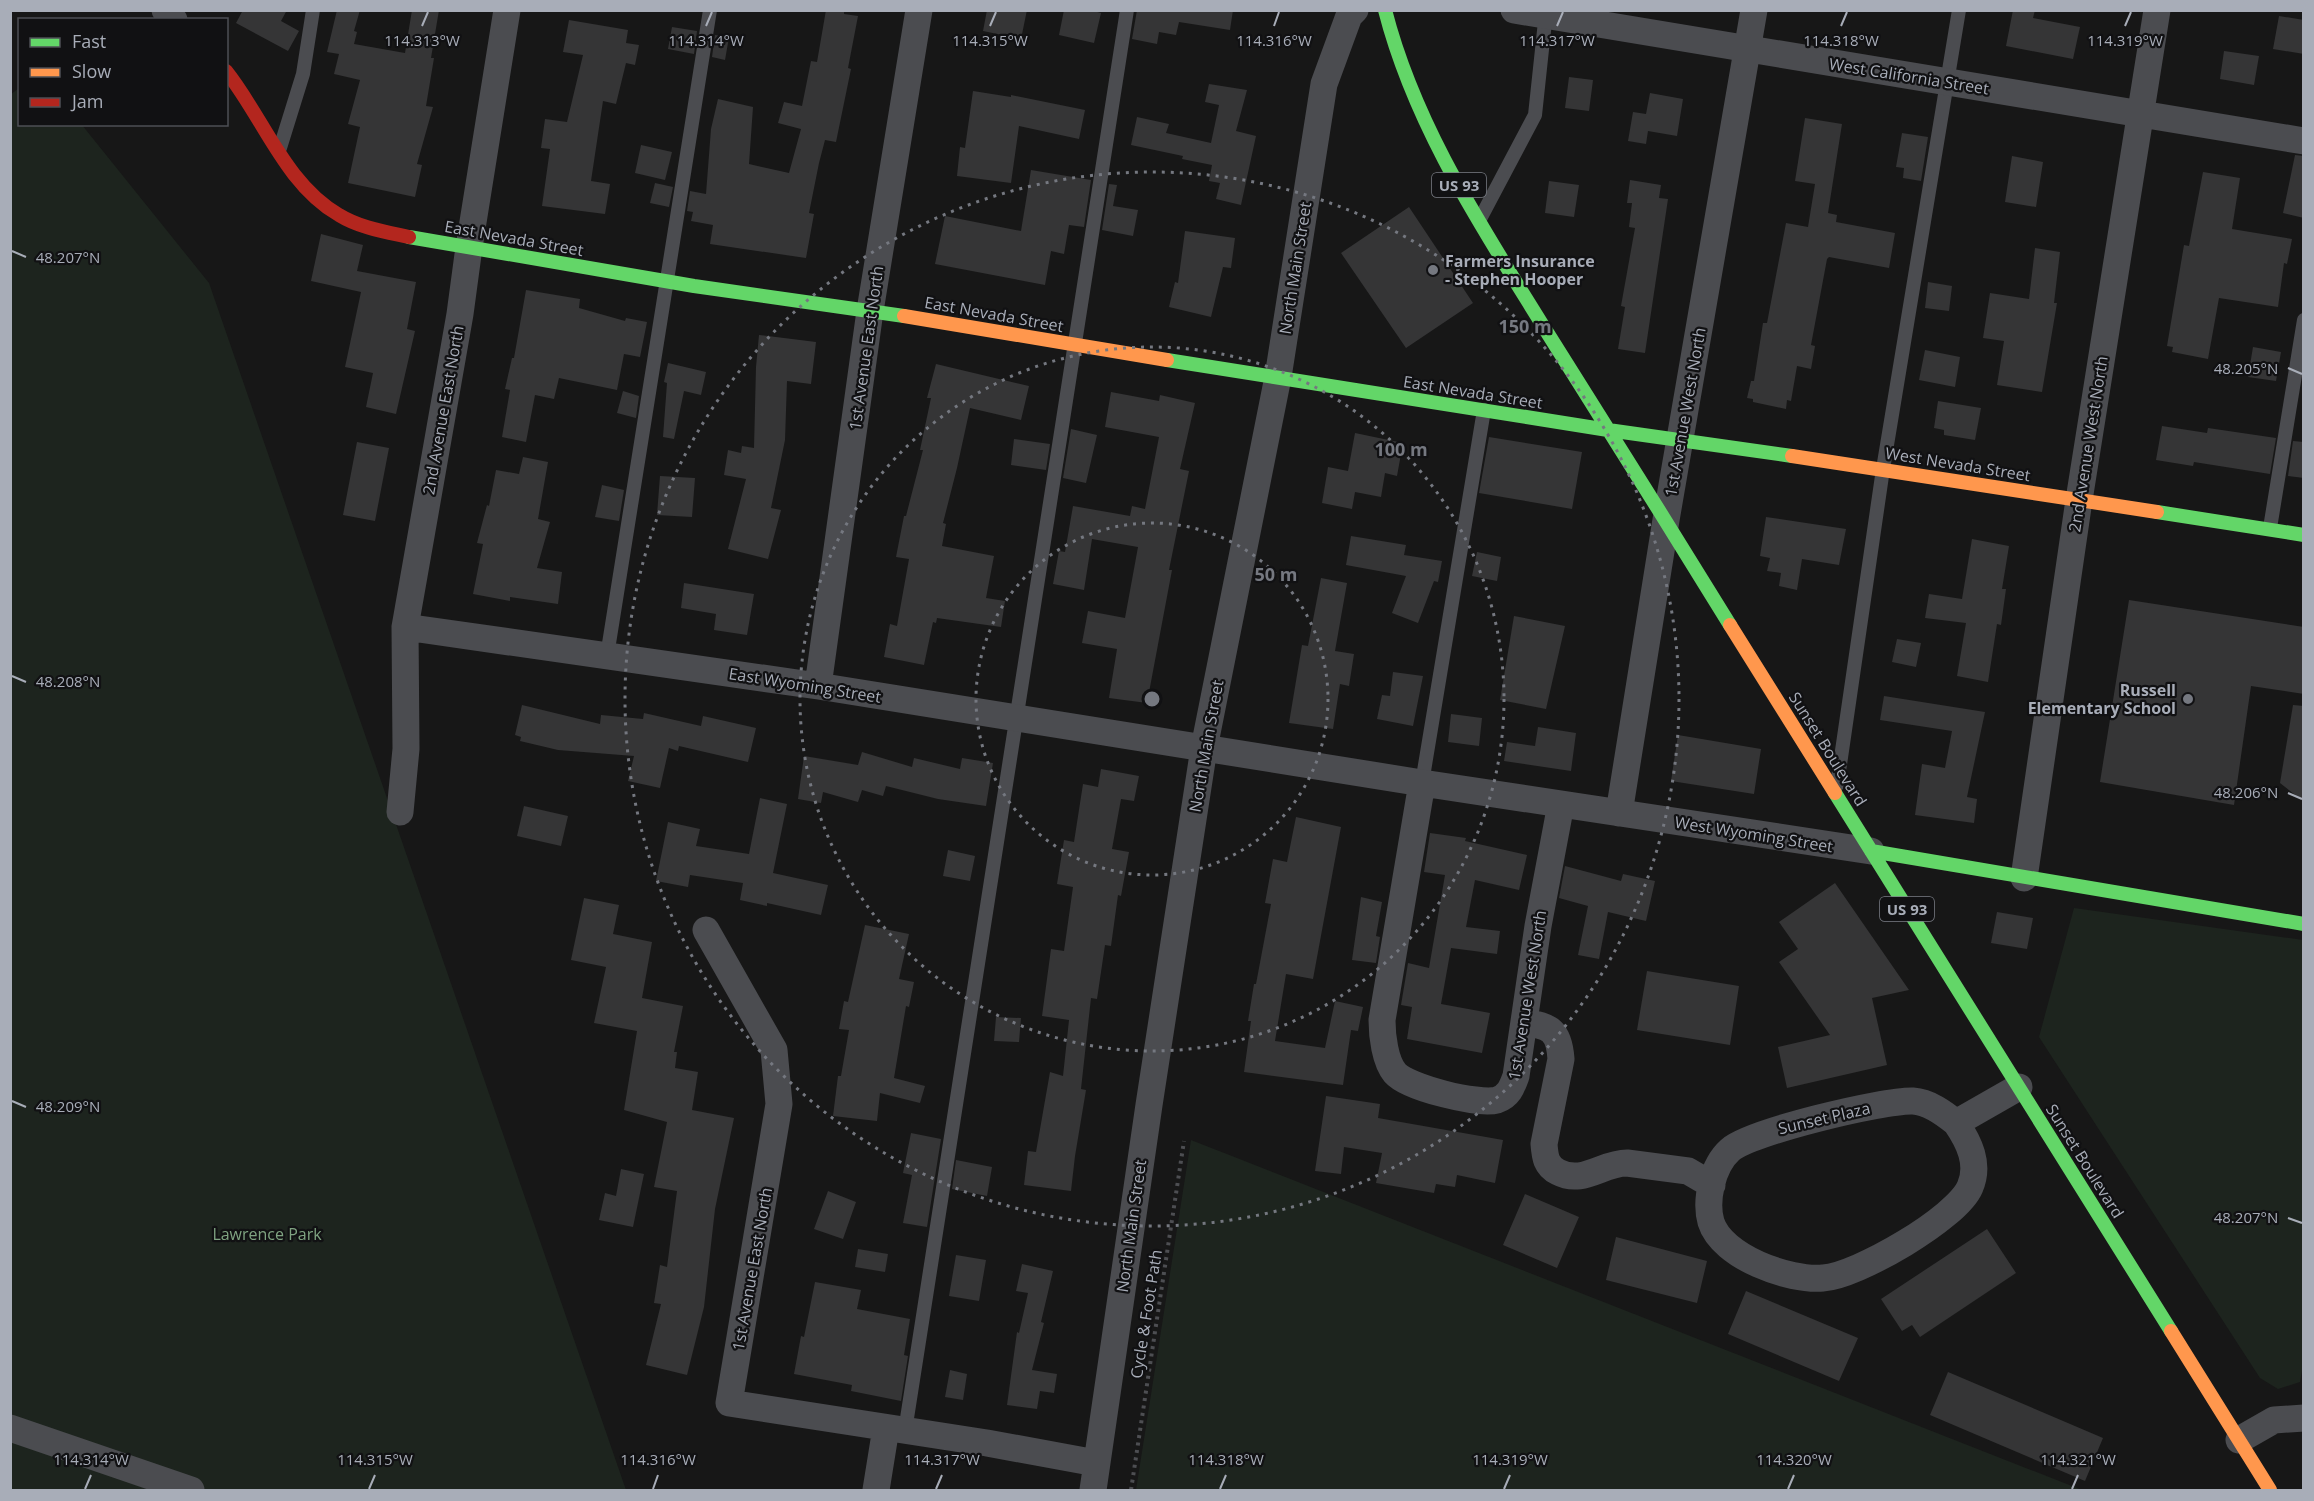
<svg xmlns="http://www.w3.org/2000/svg" width="2314" height="1501" viewBox="0 0 2314 1501" font-family="'Open Sans',sans-serif">
  <style>
    .green { fill: #1d241e }
    .building { fill: #353536 }
    .lines { fill: none; stroke-linecap: round; stroke-linejoin: round }
    .path { stroke: #4d4e52; stroke-width: 4; stroke-dasharray: 3 4.5; stroke-linecap: butt }
    .lane { stroke: #4b4c50; stroke-width: 14 }
    .street { stroke: #4b4c50; stroke-width: 27 }
    .fast { stroke: #63d668; stroke-width: 14 }
    .slow { stroke: #ff974d; stroke-width: 14 }
    .jam { stroke: #b3261e; stroke-width: 14 }
    .ticks { fill: none; stroke: #a8adb8; stroke-width: 2 }
    .ring { fill: none; stroke: #757880; stroke-width: 3; stroke-dasharray: 3 6 }
    .poi-dot { fill: #757880; stroke: #111113; stroke-width: 2 }
    .labels { text-anchor: middle; dominant-baseline: central; stroke-width: 4.5; stroke-linejoin: round; paint-order: stroke }
    .shield { fill: #111113; stroke: #7b7e86; stroke-width: 1.5 }
    .shield-label { font-size: 15px; font-weight: bold; fill: #a8adb8 }
    .street-label { font-size: 16px; fill: #a8adb8; stroke: #111113 }
    .poi-label { font-size: 16px; font-weight: bold; fill: #a8adb8; stroke: #111113; text-anchor: start }
    .park-label { font-size: 16px; fill: #7fa381; stroke: #111113 }
    .ticks-label { font-size: 15px; text-anchor: middle; fill: #a8adb8; stroke: #111113; stroke-width: 4.5; stroke-linejoin: round; paint-order: stroke }
    .centre { fill: #757880; stroke: #111113; stroke-width: 3 }
    .ring-label { font-size: 18px; text-anchor: middle; font-weight: bold; fill: #757880; stroke: #111113; stroke-width: 4.5; stroke-linejoin: round; paint-order: stroke }
  </style>
  <rect width="100%" height="100%" fill="#171717"/>
  <path class="green" d="M19,88L20,124L82,125L209,283L626,1490H11L10,95Z
    M2074,908L2303,940L2304,1359L2300,1382L2278,1389L2260,1378L2039,1037Z
    M1191,1140L2082,1490H1136Z"/>
  <path class="building" d="M243,10H287L281,21L299,31L288,51L236,23Z
    M337,10H360L354,31L357,32L354,44L405,53L412,10H439L431,58H434L426,106L433,107L417,164L422,165L415,197L348,183L360,127L348,124L360,80L334,74L339,54L327,52Z
    M826,10H844V14L858,16L848,68L851,69L836,142L825,140L819,163L809,213L814,214L806,258L710,244L713,225L691,221L693,212L687,211L690,191L706,194L711,129L718,99L753,107L749,164L789,173L801,129L778,123L784,102L802,106L811,61L817,62Z
    M987,10H1027L1021,39L983,31Z
    M1064,10H1090L1101,13L1094,43L1059,35Z
    M1137,10H1233L1230,30L1179,22L1176,35L1159,32L1157,44L1132,39Z
    M2013,10H2035L2033,18L2080,27L2073,59L2006,46Z
    M2279,16L2304,20V54L2273,49Z
    M569,20L628,30L626,43L639,45L635,65L626,63L616,104L603,101L591,181L610,184L605,214L542,206L550,149L541,148L545,119L567,122L583,55L563,52Z
    M672,27L697,31L694,54L668,49Z
    M715,35L729,37L725,60L712,57Z
    M2224,51L2259,56L2254,85L2220,79Z
    M1569,77L1593,80L1589,111L1565,108Z
    M1209,84L1247,90L1236,131L1256,136L1241,205L1216,199L1220,183L1209,181L1212,165L1182,159L1183,156L1131,145L1137,117L1169,124L1166,133L1211,143L1219,105L1205,102Z
    M973,91L1011,97V95L1085,110L1079,139L1019,126L1011,183L957,176L960,147L965,148Z
    M1650,93L1683,99L1677,136L1648,131L1646,144L1628,141L1633,112L1646,114Z
    M1805,118L1842,124L1828,213L1837,215L1836,222L1895,233L1889,268L1829,257L1827,259L1811,345L1815,346L1811,369L1797,366L1791,401L1787,400L1786,409L1753,402V399L1747,398L1751,381H1754L1763,323H1767L1786,223L1808,227L1815,184L1795,181Z
    M1902,133L1928,137L1921,181L1903,178L1904,168L1896,167Z
    M641,145L672,152L665,180L635,173Z
    M2295,155L2304,156V218L2283,213Z
    M2012,156L2043,162L2036,207L2005,202Z
    M1031,170L1091,180L1084,227L1069,225L1064,254L1051,251L1045,285L935,264L945,216L1021,231Z
    M2203,172L2240,178L2232,229L2292,239L2287,264L2284,263L2278,307L2219,298L2208,359L2172,352L2173,347L2167,346L2184,245L2189,246Z
    M1630,180L1661,185L1659,198L1668,199L1645,353L1618,349L1625,307L1621,306L1635,228L1629,227L1632,203H1627Z
    M1549,181L1579,185L1574,217L1545,213Z
    M655,183L673,187L669,207L650,203Z
    M1109,184L1117,185L1113,206L1138,210L1133,236L1102,230Z
    M1409,207L1473,303L1406,348L1341,253Z
    M1185,231L1235,238L1231,268L1223,267L1211,317L1169,307L1175,282L1178,283Z
    M321,234L363,245L357,271L416,282L407,329L415,331L396,414L366,407L373,373L345,367L361,292L311,281Z
    M2035,248L2060,252L2054,303H2057L2042,392L1997,385L2004,341L1983,338L1990,293L2029,299Z
    M1928,282L1952,286L1949,311L1925,308Z
    M526,290L580,299L579,308L625,321L626,318L647,322L640,357L624,354L617,390L559,378L554,399L535,395L526,442L502,437L510,390L505,389L512,358H514Z
    M759,335L816,342L811,384L787,381L785,440L771,508L781,510L768,559L728,549L746,479L724,475L728,450L741,453L742,446L754,448L756,367Z
    M2253,347L2281,352L2276,381L2248,377Z
    M1925,350L1960,357L1955,387L1919,380Z
    M668,363L706,372L701,395L684,391L674,439L663,437L667,383L664,382Z
    M936,364L1029,386L1021,420L970,408L957,468L943,523L946,524L942,546L994,556L986,598L1005,601L1001,627L937,618L936,623L933,622L924,665L884,657L890,624L897,626L909,559L896,557L904,516H906L923,450H920L931,398H927Z
    M623,391L639,396L636,418L617,413Z
    M1111,392L1159,401L1160,395L1195,403L1180,469L1189,471L1169,570H1172L1147,703L1109,698L1117,649L1082,643L1088,611L1125,618L1138,547L1092,539L1084,590L1053,584L1059,551L1065,552L1073,506L1130,516L1132,506L1145,509L1159,437L1105,427Z
    M1938,401L1981,408L1975,440L1944,435V430L1934,428Z
    M2162,426L2207,433L2208,428L2276,438L2270,474L2194,462L2193,466L2156,460Z
    M1071,429L1097,435L1086,483L1063,478Z
    M1355,433L1403,443L1397,476L1385,473L1381,497L1355,492L1352,509L1322,503L1328,467L1348,471Z
    M1489,437L1582,452L1572,509L1479,493Z
    M1014,439L1050,444L1046,470L1011,465Z
    M2293,441L2304,442V478L2288,476Z
    M357,442L389,448L375,521L343,515Z
    M523,457L548,462L538,519L550,522L537,568L562,572L558,604L510,597V601L473,594L483,544L477,543L487,505L489,506L496,470L519,474Z
    M660,476L695,478L692,517L657,515Z
    M602,485L624,490L619,521L595,517Z
    M1766,517L1846,529L1839,565L1802,559L1797,590L1779,586L1781,573L1767,571L1770,558L1760,556Z
    M1351,536L1406,545L1404,555L1442,561L1438,582L1434,581L1418,623L1392,613L1406,576L1346,565Z
    M1972,539L2009,546L2002,589H2006L2001,625L1997,624L1988,682L1957,676L1966,623L1925,618L1929,594L1962,599Z
    M1477,552L1501,557L1497,581L1472,576Z
    M1321,578L1347,583L1335,651L1354,654L1349,686L1340,684L1333,729L1289,723L1302,645L1308,646Z
    M684,583L754,594L747,635L714,630L716,614L681,608Z
    M2129,600L2304,627V694L2251,686L2234,805L2100,782Z
    M1514,616L1565,626L1546,709L1500,700Z
    M1897,639L1921,643L1916,667L1892,662Z
    M1393,672L1423,676L1413,726L1377,719L1382,695L1390,696Z
    M1884,696L1985,712L1967,797L1977,799L1974,823L1915,815L1922,764L1945,768L1952,731L1880,720Z
    M522,705L600,724L601,715L643,719L644,713L701,726L703,716L756,728L748,762L679,746L678,751L669,748L660,788L628,781L634,756L558,750L520,741L521,737L515,735Z
    M2293,705L2304,706V802L2280,783Z
    M1451,714L1482,718L1479,746L1448,742Z
    M1538,727L1576,733L1571,771L1504,761L1507,742L1535,746Z
    M1678,735L1761,749L1754,794L1671,781Z
    M862,752L912,767L914,758L960,769L962,758L993,763L986,806L938,799L886,786L883,796L862,790L858,802L823,792L821,803L798,799L804,756L858,765Z
    M1101,769L1139,776L1134,801L1121,799L1112,849L1129,852L1121,896L1118,895L1111,946L1105,945L1097,999L1091,998L1081,1089L1086,1090L1075,1156L1071,1191L1024,1185L1028,1151L1036,1152L1050,1072L1063,1076L1069,1020L1042,1016L1051,949L1064,951L1073,887L1057,884L1064,840L1074,842L1083,784L1098,787Z
    M760,798L787,804L773,873L828,885L821,915L767,903V906L740,900L743,883L690,875L688,887L656,881L668,822L700,829L696,846L749,854Z
    M524,806L568,816L561,846L517,836Z
    M1296,817L1341,827L1313,979L1286,974L1275,1041L1325,1048L1335,1001L1363,1007L1358,1031L1351,1030L1343,1085L1244,1072L1251,1021H1248L1254,984H1256L1271,904L1265,903L1273,859L1287,862Z
    M1430,833L1466,838L1465,841L1527,855L1519,890L1475,880L1466,927L1500,931L1497,954L1451,948L1441,1004L1490,1013L1482,1053L1407,1039L1412,1007L1401,1005L1408,963L1429,968L1445,875L1424,872Z
    M948,850L975,856L970,881L943,876Z
    M1565,866L1621,881L1623,874L1655,881L1646,921L1608,912L1599,959L1578,955L1588,906L1559,898Z
    M1835,883L1909,990L1872,998L1887,1065L1787,1088L1778,1047L1830,1035L1779,962L1798,949L1779,922Z
    M1361,897L1382,902L1376,936L1380,937L1376,963L1352,960Z
    M584,898L619,905L613,934L652,942L642,998L683,1006L674,1052H677L675,1068L698,1072L692,1110L734,1118L715,1209L704,1307L687,1375L646,1365L661,1304L654,1303L660,1265L667,1267L677,1191L654,1187L667,1122L624,1110L637,1031L594,1023L606,967L571,960Z
    M1997,912L2033,918L2027,949L1991,943Z
    M865,925L909,934L899,979L914,982L909,1007L906,1006L894,1078L925,1086L920,1103L880,1093L877,1121L833,1116L838,1076H841L849,1030L839,1029L844,1001L848,1002Z
    M1647,971L1739,986L1730,1045L1637,1030Z
    M996,1017L1021,1018L1019,1042L994,1041Z
    M1326,1096L1380,1104L1378,1118L1503,1140L1495,1183L1457,1175L1455,1187L1436,1184L1434,1193L1376,1183L1382,1153L1344,1147L1341,1174L1315,1171Z
    M911,1133L941,1139L927,1227L903,1223L912,1175L903,1173Z
    M956,1160L992,1167L987,1196L952,1189Z
    M621,1169L644,1174L633,1227L599,1220L605,1193L616,1196Z
    M828,1191L856,1202L843,1239L814,1229Z
    M1525,1194L1579,1217L1557,1268L1503,1245Z
    M1987,1229L2016,1273L1920,1337L1912,1325L1902,1331L1881,1299Z
    M1616,1237L1707,1261L1697,1303L1606,1280Z
    M858,1249L888,1254L885,1272L855,1267Z
    M956,1255L986,1260L979,1301L949,1296Z
    M1022,1264L1053,1271L1041,1322L1044,1323L1032,1370L1057,1374L1054,1393L1040,1391L1037,1409L1007,1405L1017,1332L1019,1333L1028,1293L1016,1291Z
    M815,1282L861,1290L857,1309L910,1319L904,1355L908,1356L901,1401L851,1391L852,1385L794,1374L801,1336L804,1337Z
    M1746,1291L1858,1338L1839,1381L1728,1334Z
    M950,1370L967,1374L963,1400L945,1397Z
    M1948,1372L2103,1438L2085,1481L1930,1415Z"/>
  <g class="lines">
    <path class="path" d="M1131,1490L1184,1141"/>
    <path class="lane" d="M280,148L303,74L313,10
      M1480,219L1535,115L1546,12
      M2270,528L2304,320
      M607,656L710,10
      M1422,783L1484,410
      M1837,785L1883,469L1959,10
      M905,1431L1127,10"/>
    <path class="street" d="M165,10L174,20
      M1514,10L2304,141
      M405,627L818,686L1422,783L1871,851
      M818,686L870,311L919,10
      M1422,783L1382,1020C1382,1036 1385,1061 1395,1073C1408,1088 1479,1105 1497,1100C1509,1096 1512,1087 1516,1076L1538,926L1561,804
      M400,812L406,749L405,627L460,314L469,247L507,10
      M1619,813L1666,520L1754,10
      M2024,878L2079,500L2157,10
      M706,930L774,1050L779,1104L729,1403L987,1443L1096,1463
      M1524,1022C1551,1026 1559,1031 1561,1059L1544,1144C1545,1157 1546,1166 1558,1172C1583,1185 1602,1163 1627,1163L1688,1171L1712,1185
      M1956,1123C1969,1142 1980,1164 1970,1187C1957,1218 1857,1276 1823,1278C1789,1281 1722,1257 1711,1222C1705,1201 1712,1166 1730,1150C1750,1132 1883,1100 1913,1101C1929,1102 1944,1113 1956,1123L2019,1087
      M10,1428L191,1490
      M2239,1440L2274,1420L2304,1418
      M876,1490L886,1428
      M1093,1490L1149,1105L1204,748L1278,377L1324,84L1349,16L1355,10"/>
    <path class="fast" d="M1385,10C1415,127 1482,227 1545,329C1607,427 1669,526 1730,625
      M409,237L694,286L904,316
      M1167,360L1608,430L1792,456
      M2157,512L2304,535
      M1835,793L2171,1331
      M1871,851L2304,924"/>
    <path class="slow" d="M904,316L1167,360
      M1792,456L2157,512
      M1730,625L1835,793
      M2171,1331L2270,1490"/>
    <path class="jam" d="M226,71C263,117 285,184 339,215C360,228 386,232 409,237"/>
  </g>
  <path class="ticks" d="M422,26L428,12M706,26L712,12M990,26L996,12M1274,26L1279,12M1557,26L1563,12M1841,26L1847,12M2125,26L2131,12M12,251L26,257M2288,368L2302,374M12,676L26,682M2288,793L2302,799M12,1101L26,1107M2288,1218L2302,1223M85,1489L91,1475M369,1489L375,1475M653,1489L658,1475M936,1489L942,1475M1220,1489L1226,1475M1504,1489L1510,1475M1788,1489L1794,1475M2072,1489L2078,1475"/>
  <g class="ring">
    <circle cx="1152" cy="699" r="176"/>
    <circle cx="1152" cy="699" r="352"/>
    <circle cx="1152" cy="699" r="527"/>
  </g>
  <g class="poi-dot">
    <circle cx="1433" cy="270" r="6"/>
    <circle cx="2188" cy="699" r="6"/>
  </g>
  <g class="labels">
    <g class="shield">
      <rect x="1432" y="173" width="54" height="24" rx="4.5"/>
      <rect x="1880" y="897" width="54" height="24" rx="4.5"/>
    </g>
    <g class="shield-label">
      <text x="1459" y="185">US 93</text>
      <text x="1907" y="909">US 93</text>
    </g>
    <g class="street-label">
      <text transform="translate(1909 76) rotate(9)">West California Street</text>
      <text transform="translate(514 238) rotate(10)">East Nevada Street</text>
      <text transform="translate(1295 268) rotate(-81)">North Main Street</text>
      <text transform="translate(994 314) rotate(10)">East Nevada Street</text>
      <text transform="translate(866 348) rotate(-82)">1st Avenue East North</text>
      <text transform="translate(1473 392) rotate(9)">East Nevada Street</text>
      <text transform="translate(443 410) rotate(-80)">2nd Avenue East North</text>
      <text transform="translate(1685 412) rotate(-80)">1st Avenue West North</text>
      <text transform="translate(2088 444) rotate(-81)">2nd Avenue West North</text>
      <text transform="translate(1958 464) rotate(9)">West Nevada Street</text>
      <text transform="translate(805 685) rotate(9)">East Wyoming Street</text>
      <text transform="translate(1206 746) rotate(-80)">North Main Street</text>
      <text transform="translate(1828 749) rotate(58)">Sunset Boulevard</text>
      <text transform="translate(1754 834) rotate(9)">West Wyoming Street</text>
      <text transform="translate(1527 995) rotate(-81)">1st Avenue West North</text>
      <text transform="translate(1824 1118) rotate(-13)">Sunset Plaza</text>
      <text transform="translate(2085 1161) rotate(58)">Sunset Boulevard</text>
      <text transform="translate(1131 1226) rotate(-82)">North Main Street</text>
      <text transform="translate(752 1269) rotate(-80)">1st Avenue East North</text>
      <text transform="translate(1146 1314) rotate(-81)">Cycle &amp; Foot Path</text>
    </g>
    <g class="poi-label">
      <text x="1445" y="261">Farmers Insurance<tspan x="1445" dy="18">- Stephen Hooper</tspan></text>
      <text x="2176" y="690" text-anchor="end">Russell<tspan x="2176" dy="18">Elementary School</tspan></text>
    </g>
    <g class="park-label">
      <text x="267" y="1234">Lawrence Park</text>
    </g>
  </g>
  <g class="ticks-label">
    <text x="990" y="46">114.315°W</text>
    <text x="1274" y="46">114.316°W</text>
    <text x="422" y="46">114.313°W</text>
    <text x="706" y="46">114.314°W</text>
    <text x="1557" y="46">114.317°W</text>
    <text x="1841" y="46">114.318°W</text>
    <text x="2125" y="46">114.319°W</text>
    <text x="68" y="263">48.207°N</text>
    <text x="2246" y="374">48.205°N</text>
    <text x="68" y="687">48.208°N</text>
    <text x="2246" y="798">48.206°N</text>
    <text x="68" y="1112">48.209°N</text>
    <text x="2246" y="1223">48.207°N</text>
    <text x="91" y="1465">114.314°W</text>
    <text x="375" y="1465">114.315°W</text>
    <text x="658" y="1465">114.316°W</text>
    <text x="942" y="1465">114.317°W</text>
    <text x="1226" y="1465">114.318°W</text>
    <text x="1510" y="1465">114.319°W</text>
    <text x="1794" y="1465">114.320°W</text>
    <text x="2078" y="1465">114.321°W</text>
  </g>
  <circle cx="1152" cy="699" r="9" class="centre"/>
  <g class="ring-label">
    <text x="1525" y="333">150 m</text>
    <text x="1401" y="456">100 m</text>
    <text x="1276" y="581">50 m</text>
  </g>
  <rect width="2314" height="1501" fill="none" stroke="#a8adb8" stroke-width="24"/>
  <rect x="18" y="18" width="210" height="108" fill="#111113" stroke="#4d4f55" stroke-width="1.5"/>
  <rect x="30" y="38" width="30" height="9" fill="#63d668" stroke="#4d4f55" stroke-width="1.5"/>
  <text x="72" y="48" font-size="18" fill="#a8adb8">Fast</text>
  <rect x="30" y="68" width="30" height="9" fill="#ff974d" stroke="#4d4f55" stroke-width="1.5"/>
  <text x="72" y="78" font-size="18" fill="#a8adb8">Slow</text>
  <rect x="30" y="98" width="30" height="9" fill="#b3261e" stroke="#4d4f55" stroke-width="1.5"/>
  <text x="72" y="108" font-size="18" fill="#a8adb8">Jam</text>
</svg>
